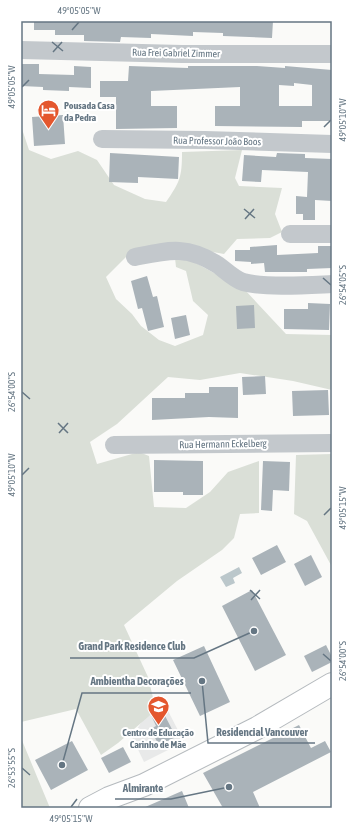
<svg xmlns="http://www.w3.org/2000/svg" width="353" height="829" viewBox="0 0 353 829" font-family="'Asap Condensed',sans-serif">
  <style>
    .built { fill: #e8e9e9 }
    .green { fill: #dadfd7 }
    .water { fill: #bbc7cb }
    .building { fill: #aab3b9; fill-rule: evenodd }
    .lines { fill: none; stroke-linecap: round; stroke-linejoin: round }
    .major-casing { stroke: #b5babe; stroke-width: 24 }
    .minor { stroke: #c3c8cc; stroke-width: 18 }
    .major { stroke: #fff; stroke-width: 22 }
    .ticks { fill: none; stroke: #657683; stroke-width: 1.5 }
    .labels { text-anchor: middle; dominant-baseline: central; stroke-width: 4; stroke-linejoin: round; paint-order: stroke }
    .street-label { font-size: 10px; fill: #657683; stroke: #fff }
    .poi-label { font-size: 10px; font-weight: bold; fill: #657683; stroke: #fff; text-anchor: start }
    .leader { fill: none; stroke: #657683; stroke-width: 1.5 }
    .callout-dot { fill: #657683; stroke: #fff; stroke-width: 1.5 }
    .callout-label { font-size: 11px; text-anchor: middle; font-weight: bold; fill: #657683; stroke: #fff; stroke-width: 4; stroke-linejoin: round; paint-order: stroke }
    .neatline { fill: none; stroke: #657683; stroke-width: 1.5 }
    .ticks-label { font-size: 10px; text-anchor: middle; fill: #657683 }
  </style>
  <rect width="100%" height="100%" fill="#fafaf8"/>
  <path class="built" d="M165,705L184,742L144,762L132,737L146,715Z"/>
  <path class="green" d="M21,126L29,150L51,159L78,151L97,160L114,185L145,199L166,202C180,182 182,177 182,152L242,150L235,178L239,186L282,188L275,214L282,232L270,238L237,239L224,254L196,249L133,250L106,277L116,299L132,314L141,326L159,340L175,346L203,335L208,315L193,301L186,271L176,267L175,258L194,262L245,290L286,334L332,335V390L293,381L240,373L200,380L168,377L117,424L90,442L97,464L139,452L149,456L154,507L186,508L210,492L228,472L259,461V513L240,514L234,538L222,550L177,581L124,625L148,677L156,710L118,743L101,755L76,709L21,722Z
    M332,454V567L307,521L294,514L296,455Z
    M21,738L50,808H21Z"/>
  <path class="water" d="M239,567L242,573L233,578L235,583L226,587L220,577Z"/>
  <path class="building" d="M34,21L116,22L273,21L272,38L223,36V33L193,32V36L151,34V38L121,37L120,42L84,41V35H55V30H34Z
    M21,64H39V74L74,75V66L91,67V88L69,87V91L43,90V87L21,86Z
    M129,66L188,68V66H257L285,68V66L332,70V121H302V127L215,126V106H240V87L151,91V106H177V128L116,129V97H100V81H128ZM294,83L312,85V106H279V85L294,86Z
    M63,115L65,144L34,146L32,117Z
    M110,153L179,157L178,179L138,177V183L109,182Z
    M277,153L305,154V158L332,159V201L315,200V220H303V214H296V196L307,197L308,172L262,170L261,182L242,181L244,155L276,157Z
    M277,245V255L318,253V246H332V268L307,269V272H265L264,263L251,264V262L235,261V250H250V247Z
    M147,276L153,297L157,296L164,327L148,331L142,308L138,309L131,281Z
    M308,303L330,304L329,330L284,329V309H308Z
    M254,305L255,328L237,329L236,306Z
    M186,315L190,335L175,339L171,318Z
    M265,376L266,394L243,395L242,377Z
    M209,387H238V418L209,417L152,420V398H185V393H209Z
    M328,390L329,415L293,416L292,391Z
    M154,460L203,461V495H183V492H154Z
    M263,461L290,462L289,491L273,490L272,511L261,510Z
    M277,545L286,562L261,575L252,558Z
    M311,555L322,577L305,586L294,564Z
    M252,590L286,655L255,671L222,606Z
    M326,645L332,657V662L312,672L304,656Z
    M204,646L230,702L200,716L173,660Z
    M162,710L176,737L159,745L150,729L156,726L151,715Z
    M299,725L311,748L325,741L331,752L253,792L260,808H223L203,773Z
    M72,741L88,770L51,790L35,760Z
    M123,747L131,762L109,773L101,758Z
    M182,791L189,808H143Z"/>
  <g class="lines">
    <defs>
      <path id="major" d="M90,808L109,798L144,785L257,728L332,684"/>
    </defs>
    <use href="#major" class="major-casing"/>
    <path class="minor" d="M21,50L182,54H332
      M102,139L205,140L332,144
      M290,234H332
      M135,257C169,250 187,245 218,265C225,270 234,279 243,282C265,288 309,285 332,284
      M114,445L332,443"/>
    <use href="#major" class="major"/>
  </g>
  <path class="ticks" d="M72,30L79,22M52,42L63,51M53,52L62,42M22,87L29,80M324,127L331,120M244,209L255,218M245,219L254,209M323,278L331,285M22,392L30,399M58,423L68,433M59,433L68,423M22,475L29,468M324,515L331,508M250,590L260,599M251,600L260,590M323,654L331,661M22,768L30,775M71,807L77,799"/>
  <defs>
    <symbol id="hotel-pin" viewBox="-11 -11 22 30"><path d="M0 17L-7.5 6A9.5 9.5 0 1 1 7.5 6Z" fill="#e4572e" stroke="#fff"/><path d="M-6-4.5h1.5V1H6V5H4.5V3h-9V5H-6ZM-4 0a1.8 1.8 0 1 1 3.6 0ZM.5 0V-2.5h3Q6-2.5 6 0Z" fill="#fff"/></symbol>
    <symbol id="school-pin" viewBox="-11 -11 22 30"><path d="M0 17L-7.5 6A9.5 9.5 0 1 1 7.5 6Z" fill="#e4572e" stroke="#fff"/><path d="M0-5L7-2L0 1L-7-2ZM-4 1L0 2.5L4 1V4Q0 6-4 4Z" fill="#fff"/></symbol>
  </defs>
  <g fill-rule="evenodd">
    <use href="#hotel-pin" x="36" y="98" width="25" height="34"/>
    <use href="#school-pin" x="146" y="694" width="25" height="34"/>
  </g>
  <g class="labels">
    <g class="street-label">
      <text transform="translate(176 53) rotate(1)">Rua Frei Gabriel Zimmer</text>
      <text transform="translate(217 141) rotate(1)">Rua Professor João Boos</text>
      <text transform="translate(223 444) rotate(-1)">Rua Hermann Eckelberg</text>
    </g>
    <g class="poi-label">
      <text x="64" y="105">Pousada Casa<tspan x="64" dy="12">da Pedra</tspan></text>
      <text x="158" y="732" text-anchor="middle">Centro de Educação<tspan x="158" dy="12">Carinho de Mãe</tspan></text>
    </g>
  </g>
  <path class="leader" d="M254 631L194 658H70M62 765L82 693H191M202 681L208 743H315M229 787L171 799H115"/>
  <g class="callout-dot">
    <circle cx="254" cy="631" r="4"/>
    <circle cx="62" cy="765" r="4"/>
    <circle cx="202" cy="681" r="4"/>
    <circle cx="229" cy="787" r="4"/>
  </g>
  <g class="callout-label">
    <text x="132" y="650">Grand Park Residence Club</text>
    <text x="137" y="685">Ambientha Decorações</text>
    <text x="262" y="736">Residencial Vancouver</text>
    <text x="143" y="792">Almirante</text>
  </g>
  <rect width="353" height="829" fill="none" stroke="#ffffff" stroke-width="44"/>
  <rect x="22" y="22" width="309" height="785" class="neatline"/>
  <g class="ticks-label">
    <text x="79" y="14">49°05'05"W</text>
    <text transform="translate(11 87) rotate(-90)" y="4">49°05'05"W</text>
    <text transform="translate(342 120) rotate(-90)" y="4">49°05'10"W</text>
    <text transform="translate(342 285) rotate(-90)" y="4">26°54'05"S</text>
    <text transform="translate(11 392) rotate(-90)" y="4">26°54'00"S</text>
    <text transform="translate(11 475) rotate(-90)" y="4">49°05'10"W</text>
    <text transform="translate(342 508) rotate(-90)" y="4">49°05'15"W</text>
    <text transform="translate(342 661) rotate(-90)" y="4">26°54'00"S</text>
    <text transform="translate(11 768) rotate(-90)" y="4">26°53'55"S</text>
    <text x="71" y="822">49°05'15"W</text>
  </g>
</svg>
